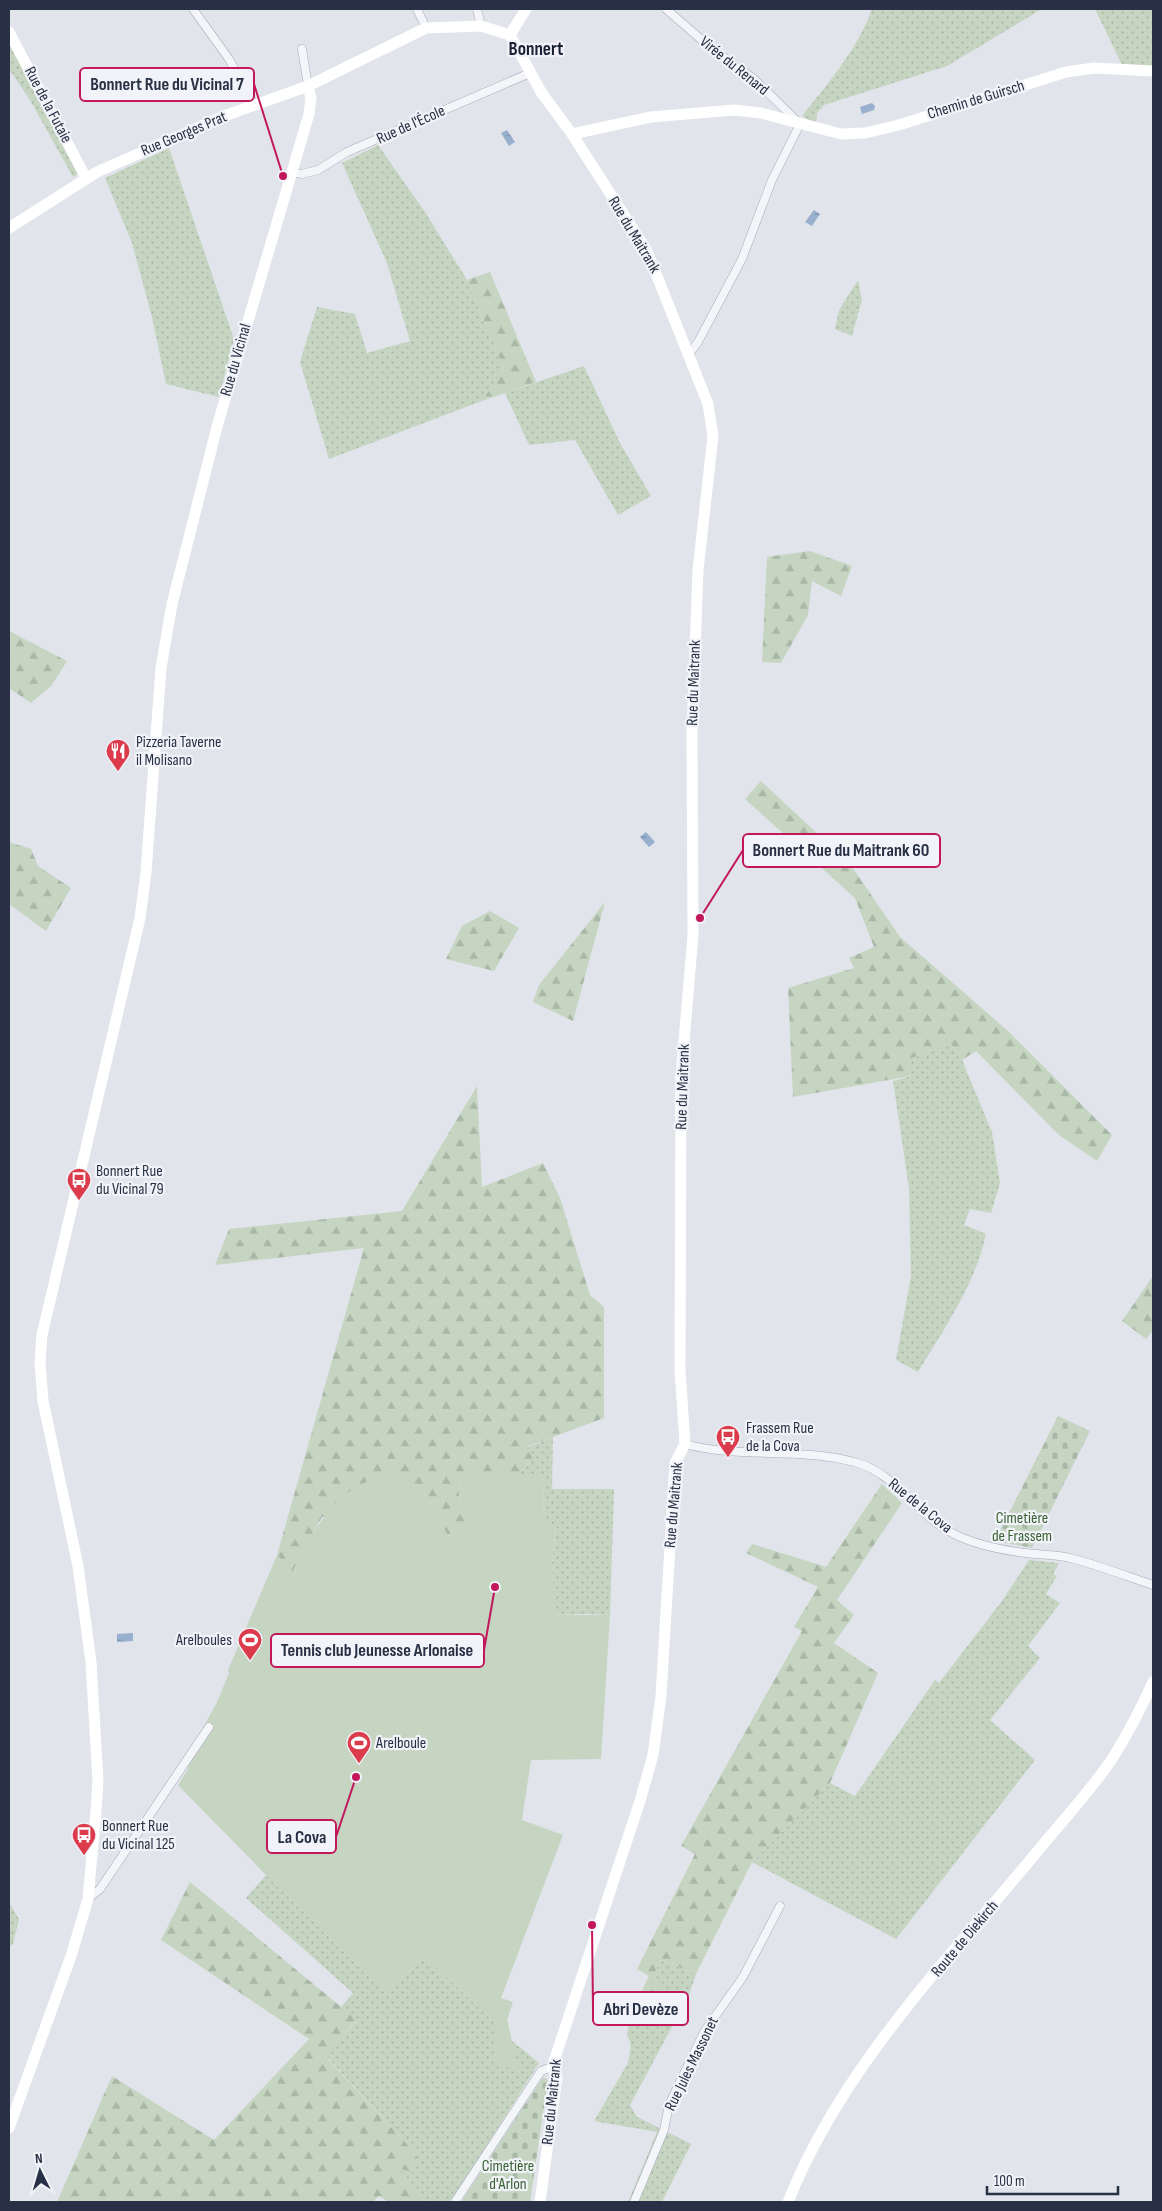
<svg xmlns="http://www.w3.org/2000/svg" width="1162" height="2211" viewBox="0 0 1162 2211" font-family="'Sofia Sans Condensed',sans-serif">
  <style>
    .grass { fill: url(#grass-dots) }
    .forest { fill: url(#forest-firs) }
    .cemetery { fill: url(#cemetery-stones) }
    .park { fill: #c5d5c1 }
    .water { fill: url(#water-ripples) }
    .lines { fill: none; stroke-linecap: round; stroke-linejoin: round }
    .street-casing { stroke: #a5aab6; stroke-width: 9 }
    .street { stroke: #f4f5f9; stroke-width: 8 }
    .secondary { stroke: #fff; stroke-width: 11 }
    .labels { text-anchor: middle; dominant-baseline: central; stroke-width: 4.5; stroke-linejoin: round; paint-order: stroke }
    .street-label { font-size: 16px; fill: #273044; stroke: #f1f3f8 }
    .poi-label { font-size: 16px; fill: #273044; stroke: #f1f3f8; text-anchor: start }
    .park-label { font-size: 16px; fill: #3a6133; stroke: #f1f3f8 }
    .quarter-label { font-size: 19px; font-weight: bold; fill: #1a2135; stroke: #f1f3f8 }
    .leader { fill: none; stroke: #c2185b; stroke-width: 2 }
    .callout-dot { fill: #c2185b; stroke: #f1f3f8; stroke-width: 2 }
    .callout { fill: #f1f3f8; stroke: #c2185b; stroke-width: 2 }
    .callout-label { font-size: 18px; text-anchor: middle; font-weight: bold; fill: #273044 }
  </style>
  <defs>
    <pattern id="grass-dots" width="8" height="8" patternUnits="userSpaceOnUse" patternTransform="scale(1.25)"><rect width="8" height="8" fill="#c5d5c1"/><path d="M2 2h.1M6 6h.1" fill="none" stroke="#a9b7a7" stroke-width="1.8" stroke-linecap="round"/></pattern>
    <pattern id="forest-firs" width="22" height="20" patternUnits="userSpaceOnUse" patternTransform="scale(1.25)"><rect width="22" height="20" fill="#c5d5c1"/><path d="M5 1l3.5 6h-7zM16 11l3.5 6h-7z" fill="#a9b7a7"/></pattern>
    <pattern id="cemetery-stones" width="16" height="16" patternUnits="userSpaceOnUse" patternTransform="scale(1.25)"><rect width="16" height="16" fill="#c5d5c1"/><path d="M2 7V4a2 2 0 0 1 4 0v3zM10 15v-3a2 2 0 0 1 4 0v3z" fill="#a9b7a7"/></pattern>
    <pattern id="water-ripples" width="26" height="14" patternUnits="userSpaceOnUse" patternTransform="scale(1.25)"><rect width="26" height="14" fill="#98b0ce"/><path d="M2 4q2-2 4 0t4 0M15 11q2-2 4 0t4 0" fill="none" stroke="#7c90a9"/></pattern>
  </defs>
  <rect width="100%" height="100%" fill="#e1e4eb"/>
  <path class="grass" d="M872,9H1042L947,66L824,105L817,113L816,124L802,116C829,82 857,50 872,9Z
    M1095,9H1153V71L1124,69Z
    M9,32L83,171L73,177L30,100L9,69Z
    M378,145L425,212L467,280L504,368L482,401L329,459L300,362L317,307L355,314L367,353L410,341L387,263L342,163Z
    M169,148L234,339L219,397L166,384L152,317L132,243L105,178Z
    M858,280L862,300L852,336L835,329L839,310Z
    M584,366L620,443L651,496L618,515L575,440L529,445L505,393Z
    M950,1043L962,1060L992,1132L1000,1183L991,1213L970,1209L964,1225L986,1234C975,1285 945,1327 918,1372L896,1360L911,1276L909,1188L893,1081L911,1076L907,1060Z
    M553,1437L552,1489H614L610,1615L587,1614L554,1615L552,1563L556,1526H543L544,1475H517L533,1459L526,1448Z
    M1029,1560L1059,1563L1053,1574L1057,1576L1046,1594L1060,1603L1028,1646L1040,1658L990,1720L1035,1760L896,1939L752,1862L830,1783L855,1796L935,1680L939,1683L1002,1601Z
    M266,1875L385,1992L426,1957L497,2025L519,2073L511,2040L539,2063L451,2202H426L398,2167L417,2155L324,2054L357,2021L341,2007L353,1993L246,1898Z
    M9,1892L10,1904L19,1919L13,1944L9,1947Z
    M661,1960L696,1974L689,1995L630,2105L637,2117L691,2144L662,2202H628L657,2132L594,2121L628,2063L631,2045L627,2034L633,2009L648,2014L662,1981L653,1976Z"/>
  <path class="forest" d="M490,272L536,382L482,401L504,368L467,280Z
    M810,551L852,566L841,596L812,581L808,615L781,663L762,662L767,557Z
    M9,631L67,661L52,685L31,703L9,688Z
    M761,781L850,864L900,937L1008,1031L1112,1135L1097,1161L1059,1135L976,1051L962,1060L950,1043L907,1060L911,1076L793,1097L788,988L854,968L849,958L874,947L855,898L745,799Z
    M9,842L31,849L38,866L71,888L46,931L9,904Z
    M605,902L573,1021L533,1002L539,985Z
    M490,911L519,928L494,971L446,959L462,926Z
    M477,1086L482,1187L543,1163L560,1198L590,1295L604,1307V1418L526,1447L533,1459L517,1475H460L459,1499L472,1530L447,1536L439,1519L322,1517L292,1573L277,1555L364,1248L215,1265L229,1229L402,1211Z
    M1153,1276V1330L1146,1339L1122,1321Z
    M882,1484L902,1503L837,1600L854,1615L834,1643L878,1673L830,1783L752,1862L696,1974L661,1960L653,1976L663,1981L648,2014L633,2009L649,1976L637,1969L695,1854L681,1846L802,1631L794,1627L818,1587L746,1553L752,1544L826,1567Z
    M190,1882L357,2020L324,2055L417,2155L414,2173L399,2168L426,2202H389L379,2196L373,2202H57L112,2076L214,2140L309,2039L161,1940Z"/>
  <path class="cemetery" d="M1058,1416L1090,1431L1032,1548L995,1541Z
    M543,2077L548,2080L530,2202H461Z"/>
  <path class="park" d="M403,1474L439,1519L448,1536L471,1529L459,1499L460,1475H544L543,1525H556L552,1563L554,1615H610L601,1759L531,1760L522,1820L563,1835L501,1998L513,2002L507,2020L520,2074L494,2060L497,2025L426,1957L385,1992L266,1875L178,1785L188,1769L189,1754L217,1702L229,1673L228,1670L277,1555L292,1572C311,1538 327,1499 366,1482C377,1477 392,1477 403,1474Z"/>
  <path class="water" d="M872,103L875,106L874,110L862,114L860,107Z
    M507,130L515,142L509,146L501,133Z
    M814,210L820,214L812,226L805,222Z
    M646,832L655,842L649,847L640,837Z
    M133,1633V1641L117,1642V1634Z"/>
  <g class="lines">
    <defs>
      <path id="street" d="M193,9L229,59L254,105
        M417,9L426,28
        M477,9L481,26
        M666,9L711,48L754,79L800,124L772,180L742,259L698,342L688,355
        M302,49L308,86
        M291,172L302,174L318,170L347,152L530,73
        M685,1444C740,1459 799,1447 854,1462C895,1472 916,1514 952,1533C973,1544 1002,1550 1025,1553C1040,1555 1056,1554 1070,1558C1098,1565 1126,1576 1153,1585
        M88,1899L100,1889L209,1727
        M455,2202L541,2071L552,2067
        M634,2202L664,2130L669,2105L704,2032L743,1977L780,1906"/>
    </defs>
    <use href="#street" class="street-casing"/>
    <use href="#street" class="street"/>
    <path class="secondary" d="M9,32L86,178
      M510,35L526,9
      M572,134L651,117L734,110L761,113L841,134L865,133L899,125L1066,72L1094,68L1153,71
      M9,228L97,172L224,116L308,86L426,28L481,26L510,35L541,92L572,134L647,251L708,404L713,436L698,570L692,733L693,935L681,1077L680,1370L685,1444L675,1463L661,1696L653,1755L640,1801L552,2067L557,2077L540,2202
      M9,2128L71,1956L88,1899L96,1811L98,1781L91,1662L78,1566L43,1401L40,1362L42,1335L140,918L146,872L161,668L172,604L218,423L309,114L311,98L308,86
      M788,2202C842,2066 949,1959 1041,1847C1065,1818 1091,1790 1112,1759C1128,1734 1141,1708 1153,1682"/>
  </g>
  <defs>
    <symbol id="restaurant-pin" viewBox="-11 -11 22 30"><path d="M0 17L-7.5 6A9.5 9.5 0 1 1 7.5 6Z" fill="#db3b4b" stroke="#f1f3f8"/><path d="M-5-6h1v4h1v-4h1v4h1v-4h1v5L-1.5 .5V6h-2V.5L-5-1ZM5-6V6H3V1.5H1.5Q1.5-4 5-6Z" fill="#fff"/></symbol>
    <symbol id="bus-pin" viewBox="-11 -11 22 30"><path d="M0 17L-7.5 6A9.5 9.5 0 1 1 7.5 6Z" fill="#db3b4b" stroke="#f1f3f8"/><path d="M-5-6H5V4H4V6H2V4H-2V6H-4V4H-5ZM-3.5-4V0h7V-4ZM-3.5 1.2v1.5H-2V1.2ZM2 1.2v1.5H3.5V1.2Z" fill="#fff"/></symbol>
    <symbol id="stadium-pin" viewBox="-11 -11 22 30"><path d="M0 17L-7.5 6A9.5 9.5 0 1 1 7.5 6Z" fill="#db3b4b" stroke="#f1f3f8"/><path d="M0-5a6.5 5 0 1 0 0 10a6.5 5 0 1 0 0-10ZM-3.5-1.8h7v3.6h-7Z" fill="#fff"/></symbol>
  </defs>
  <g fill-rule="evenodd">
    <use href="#restaurant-pin" x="104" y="737" width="28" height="38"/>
    <use href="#bus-pin" x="65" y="1166" width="28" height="38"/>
    <use href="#bus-pin" x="714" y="1423" width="28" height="38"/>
    <use href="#stadium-pin" x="236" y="1626" width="28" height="38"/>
    <use href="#stadium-pin" x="345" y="1729" width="28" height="38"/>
    <use href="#bus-pin" x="70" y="1821" width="28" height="38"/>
  </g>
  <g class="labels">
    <g class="street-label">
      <text transform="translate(734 66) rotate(39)">Virée du Renard</text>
      <text transform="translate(976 100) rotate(-17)">Chemin de Guirsch</text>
      <text transform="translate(48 105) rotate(62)">Rue de la Futaie</text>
      <text transform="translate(411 125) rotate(-24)">Rue de l'École</text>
      <text transform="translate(184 134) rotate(-23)">Rue Georges Prat</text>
      <text transform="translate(634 235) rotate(59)">Rue du Maitrank</text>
      <text transform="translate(236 360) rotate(-74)">Rue du Vicinal</text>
      <text transform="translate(694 683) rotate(-88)">Rue du Maitrank</text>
      <text transform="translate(683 1087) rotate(-88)">Rue du Maitrank</text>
      <text transform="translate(674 1505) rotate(-85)">Rue du Maitrank</text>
      <text transform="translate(920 1506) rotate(39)">Rue de la Cova</text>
      <text transform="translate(965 1939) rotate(-50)">Route de Diekirch</text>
      <text transform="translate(692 2064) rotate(-64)">Rue Jules Massonet</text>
      <text transform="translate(552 2102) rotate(-84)">Rue du Maitrank</text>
    </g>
    <g class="poi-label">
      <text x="136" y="742">Pizzeria Taverne<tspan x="136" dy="18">il Molisano</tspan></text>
      <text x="96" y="1171">Bonnert Rue<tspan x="96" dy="18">du Vicinal 79</tspan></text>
      <text x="746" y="1428">Frassem Rue<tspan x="746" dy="18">de la Cova</tspan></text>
      <text x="232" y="1640" text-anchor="end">Arelboules</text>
      <text x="376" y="1743">Arelboule</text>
      <text x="102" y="1826">Bonnert Rue<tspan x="102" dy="18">du Vicinal 125</tspan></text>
    </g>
    <g class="park-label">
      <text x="1022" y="1518">Cimetière<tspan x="1022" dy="18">de Frassem</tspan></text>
      <text x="508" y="2166">Cimetière<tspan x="508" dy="18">d'Arlon</tspan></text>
    </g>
    <g class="quarter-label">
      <text x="536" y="49">Bonnert</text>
    </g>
  </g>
  <path class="leader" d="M283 176L254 84M700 918L743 850M495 1587L484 1650M356 1777L336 1837M592 1925L593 2009"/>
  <g class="callout-dot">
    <circle cx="283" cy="176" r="5"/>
    <circle cx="700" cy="918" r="5"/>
    <circle cx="495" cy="1587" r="5"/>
    <circle cx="356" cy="1777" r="5"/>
    <circle cx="592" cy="1925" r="5"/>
  </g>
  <g class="callout">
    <rect x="80" y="68" width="174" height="33" rx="5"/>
    <rect x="743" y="834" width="197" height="33" rx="5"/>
    <rect x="271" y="1634" width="213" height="33" rx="5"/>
    <rect x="267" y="1820" width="69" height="33" rx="5"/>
    <rect x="593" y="1992" width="95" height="33" rx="5"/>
  </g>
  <g class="callout-label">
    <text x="167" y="90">Bonnert Rue du Vicinal 7</text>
    <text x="841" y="856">Bonnert Rue du Maitrank 60</text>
    <text x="377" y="1656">Tennis club Jeunesse Arlonaise</text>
    <text x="302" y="1843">La Cova</text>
    <text x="641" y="2015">Abri Devèze</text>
  </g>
  <rect width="1162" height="2211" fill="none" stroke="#273044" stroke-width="20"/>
  <g transform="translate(40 2171) rotate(355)" stroke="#f1f3f8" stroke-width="4" paint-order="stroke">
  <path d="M0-4L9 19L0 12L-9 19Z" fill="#273044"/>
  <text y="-8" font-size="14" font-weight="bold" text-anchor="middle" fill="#273044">N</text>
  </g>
  <path d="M987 2186v8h131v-8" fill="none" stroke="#273044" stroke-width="2.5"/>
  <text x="994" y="2186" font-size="15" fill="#273044" stroke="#f1f3f8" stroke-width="4" paint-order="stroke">100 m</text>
</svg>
